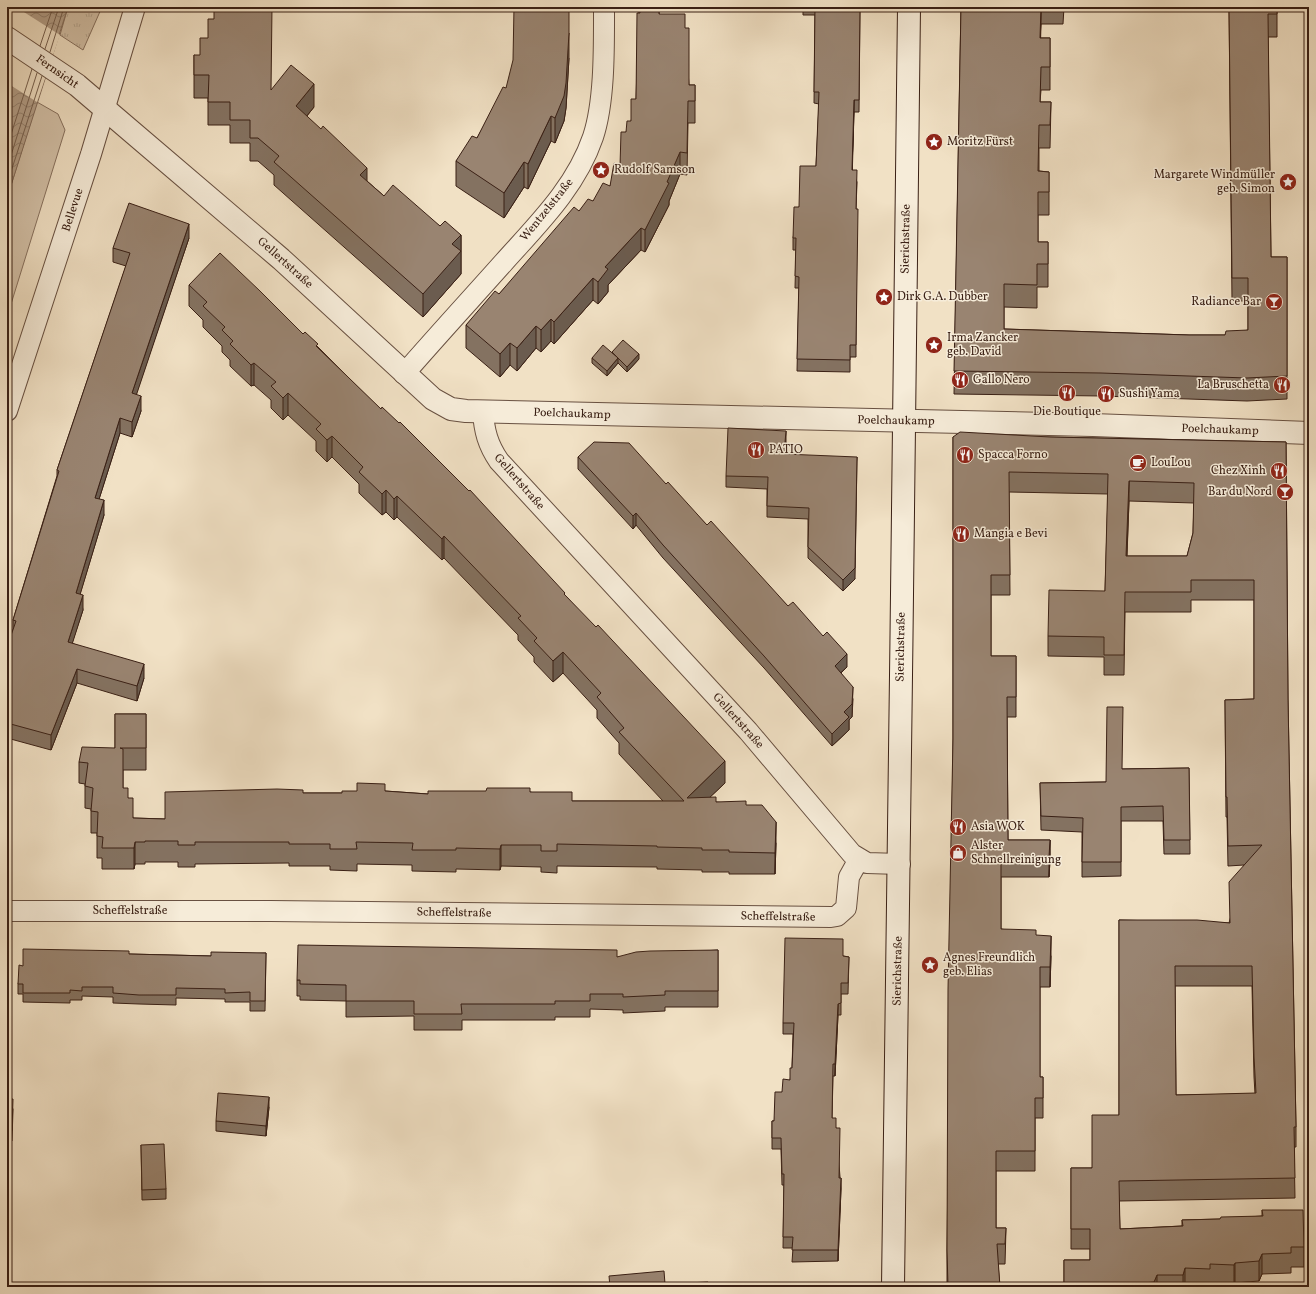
<svg xmlns="http://www.w3.org/2000/svg" width="1316" height="1294" viewBox="0 0 1316 1294" font-family="Vollkorn,serif">
  <style>
    .grass { fill: url(#grass-tufts); stroke: #86705e }
    .park { fill: #d2c0a7; stroke: #86705e }
    .water { fill: url(#water-waves); stroke: #836c5b }
    .pier { fill: #f1e1c5 }
    .lines { fill: none; stroke-linecap: round; stroke-linejoin: round }
    .shore { stroke: #76604f; stroke-width: 1 }
    .minor-casing { stroke: #685041; stroke-width: 22 }
    .tertiary-casing { stroke: #685041; stroke-width: 24 }
    .secondary-casing { stroke: #3a2015; stroke-width: 24 }
    .minor { stroke: #f6ecd9; stroke-width: 20 }
    .tertiary { stroke: #f6ecd9; stroke-width: 22 }
    .secondary { stroke: #f6ecd9; stroke-width: 22 }
    .wall { fill: #847261; stroke: #3a2015; fill-rule: evenodd }
    .shaded-wall { fill: #6b5c4f; stroke: #3a2015 }
    .building { fill: #998471; stroke: #3a2015; fill-rule: evenodd }
    .labels { text-anchor: middle; dominant-baseline: central; stroke-width: 3; stroke-linejoin: round; paint-order: stroke }
    .street-label { font-size: 12px; fill: #3a2015; stroke: #f6ecd9 }
    .poi-label { font-size: 12px; fill: #3a2015; stroke: #f6ecd9; text-anchor: start }
  </style>
  <defs>
    <pattern id="grass-tufts" width="24" height="20" patternUnits="userSpaceOnUse"><rect width="24" height="20" fill="#d2c0a7"/><path d="M3 7l-1-3M5 7V3M7 7l1-3M15 17l-1-3M17 17v-4M19 17l1-3" fill="none" stroke="#b5a58f"/></pattern>
    <pattern id="water-waves" width="16" height="10" patternUnits="userSpaceOnUse"><rect width="16" height="10" fill="#b39f89"/><path d="M0 5q4-4 8 0t8 0" fill="none" stroke="#93816f"/></pattern>
  </defs>
  <rect width="100%" height="100%" fill="#f1e1c5"/>
  <filter id="stains"><feTurbulence type="fractalNoise" baseFrequency=".005" numOctaves="4"/><feColorMatrix values="0 0 0 0 .2 0 0 0 0 .09 0 0 0 0 .02 0 0 0 .5 -.17"/></filter>
  <radialGradient id="worn" r=".72"><stop offset=".6" stop-color="#630" stop-opacity="0"/><stop offset="1" stop-color="#630" stop-opacity=".3"/></radialGradient>
  <path class="grass" d="M68,7H102L83,50L60,35Z"/>
  <path class="park" d="M37,102L58,114L65,130L7,317V198Z"/>
  <path class="water" d="M7,7H68L7,198Z"/>
  <path class="pier" d="M7,7H16L60,35L37,102L7,83Z"/>
  <g class="lines">
    <path class="shore" d="M40,46L53,7
      M45,49L59,7
      M50,52L64,7
      M7,147L32,69
      M7,168L37,73
      M7,184L42,76"/>
    <defs>
      <path id="minor" d="M404,374C437,336 471,299 504,262C538,224 576,187 593,137C605,101 604,45 604,7
        M7,411L91,154L135,7
        M483,411C484,431 488,445 499,461L748,731L852,854L867,863L900,864
        M7,911H271L831,917L837,916L846,908L849,877L859,859"/>
      <path id="tertiary" d="M7,38L77,85L281,259L433,399L451,409L466,411L1093,425L1309,433"/>
      <path id="secondary" d="M893,1287C900,860 903,434 909,7"/>
    </defs>
    <use href="#minor" class="minor-casing"/>
    <use href="#tertiary" class="tertiary-casing"/>
    <use href="#secondary" class="secondary-casing"/>
    <use href="#minor" class="minor"/>
    <use href="#tertiary" class="tertiary"/>
    <use href="#secondary" class="secondary"/>
  </g>
  <path class="wall" d="M639,7H659V14L685,28L689,85H695V123H688L687,175L680,174L669,201V205L645,252L641,250L608,285V292L598,304L593,300L554,344L551,341L541,352L536,348L517,371L510,365L500,377L466,348V325L499,294L579,211L593,201L610,186L620,166L626,132L631,121L636,99Z
    M803,7H860L859,112H854L852,170L857,182L856,209V357H850V372L797,371L799,288H795L796,250H793V238L799,207L816,166L819,104L814,103L815,15H803Z
    M961,7H1064L1063,24H1041L1040,38H1050V90H1041L1040,102H1051L1050,148H1039V171L1049,172V215H1038V242H1048V287H1037V308L1004,307V329L1189,335H1225L1248,330V301H1232L1229,7H1277V37H1268L1271,257H1287V399L1247,401L1101,396L954,394Z
    M194,55L271,90L314,107L307,116L367,181L384,196L440,226L461,235V274L423,317L274,185V175L258,161H250V143H230V125H208V98H194Z
    M569,58L566,108L564,121L555,143L551,141L528,189L524,187L504,218L456,186V161L477,138L506,88Z
    M189,238L136,394L141,411L132,437L120,433L99,499L104,515L80,594L83,610L72,643L144,678L137,701L77,683L51,750L7,738V647L13,629V620L57,476V470L126,266L113,262V248Z
    M189,285L303,334L318,347L565,595L725,783L710,797L716,802L746,805L776,843L775,874H729V872H702V870L657,869V867L557,866V873L541,872V867L501,866L500,870L456,869V872L412,871V865L357,864V871L330,870V866H289V863L195,864V867H178V862H145V864H135L134,869H102V858H97V833H91V809L85,808V784L79,783V762L115,748V714H146V770H123V788L128,798L133,818L165,819L303,793H342L385,791L428,794L530,792L572,801H663L619,754V743L597,718V710L563,673L553,682L534,662V657L518,640V635L444,558L442,560L397,517L394,520L386,512L382,515L359,493V484L332,457L327,462L316,451V441L288,415L283,420L271,408V400L254,385L251,386L230,366V360L222,352V346L203,327V320L189,306Z
    M612,353L639,359L627,372L618,363L607,376L592,363V358Z
    M953,437H1050L1286,442L1288,699L1296,1127V1147H1294L1295,1198L1119,1201L1120,1229L1182,1226V1220L1220,1219L1262,1216V1210L1304,1247V1267H1291V1273L1262,1274L1259,1281L1235,1283L1234,1285L1210,1284V1287H1064V1260H1090V1249H1071V1168H1092L1119,1115V920L1229,923L1244,865L1228,866L1227,817H1226L1225,700L1254,699V600H1191V612H1125L1124,675H1104V657L1048,656V636L1105,591L1108,494L1009,492L1010,595H991V656H1016V717H1007L1008,840H1050V860L1049,877H1001V929L1036,935L1051,956L1050,987H1040V1077H1043V1118H1035V1171H996V1228H1006L1005,1264H998L1000,1287H1001H947V1250L953,739ZM1129,501L1194,503L1193,533L1187,556H1127ZM1175,986H1252L1254,1077L1255,1094L1176,1095Z
    M786,442L785,454L855,579L843,591L808,558V519L767,517V489L726,487V476Z
    M578,457L666,484L788,606L847,667L841,673L853,699L852,717L849,720V730L832,746L764,668L663,558L636,525L633,529L578,469Z
    M1189,768L1190,854H1164L1163,821H1121V876L1082,877V832L1041,830L1040,783L1106,782L1122,769Z
    M7,774L9,859V873H7Z
    M718,950V1007H665V1011L623,1013V1010L590,1009V1017H555V1020H462V1030H414V1016L346,1017V1001L300,1000V996H297V980Z
    M266,953L265,1011H250V1002H225V999L176,998V1005L139,1004L113,1003V997L82,996V1000H70V1003L23,1002V994H18V984L23,966L129,954L211,956Z
    M843,956L849,957L848,994H841V1015H838L835,1076H833L832,1118L836,1128L841,1189L838,1261L792,1262L793,1248H783L784,1185H782L781,1149H772V1121H774L782,1092L790,1080L792,1068L793,1034H783V1023Z
    M7,1099L13,1109L12,1141L7,1140Z
    M269,1107L266,1136L216,1131V1121Z
    M141,1145L166,1189V1199L142,1200Z"/>
  <path class="shaded-wall" d="M1041,7V24L1040,61V38Z
    M569,33V58L566,108L564,121L555,143V118Z
    M314,84V107L296,129V106Z
    M854,100V112L852,182V170Z
    M551,116V141L528,189V164Z
    M680,152V174L669,201V205L645,252V230Z
    M524,162V187L504,218V193Z
    M367,168V191L360,175Z
    M189,224V238L132,408V393Z
    M641,228V250L608,285V292L598,304V282L605,267Z
    M461,235V274L423,317V294L452,244Z
    M593,278V300L554,344V322Z
    M551,319V341L541,352V330Z
    M536,326V348L517,371V348Z
    M510,343V365L500,377V354Z
    M639,354V359L627,372V367Z
    M618,358V363L607,376V371Z
    M254,363V385L251,386V365Z
    M288,393V415L283,420V398Z
    M141,396V411L132,437V422Z
    M120,418V433L95,512V498Z
    M786,431V442L784,465V454Z
    M332,436V457L327,462V440Z
    M857,457L855,579L843,591V580Z
    M1129,481V501L1126,576V556Z
    M386,490V512L382,515V494Z
    M397,496V517L394,520V499Z
    M104,500V515L76,608V593Z
    M636,513V525L633,529V516Z
    M444,536V558L442,560V539Z
    M83,595V610L68,657V642Z
    M563,652V673L553,682V661Z
    M847,654V667L835,678V666Z
    M144,664V678L137,701V686Z
    M77,669V683L51,750V735Z
    M853,687L852,717L849,720V730L832,746V734L844,712Z
    M725,761V783L687,819V798Z
    M776,822V843L775,874V853Z
    M1050,840V860L1049,877V857Z
    M135,842V864L134,869V848Z
    M501,845V866L500,870V849Z
    M1051,936V956L1050,987V967Z
    M838,1004V1015L835,1076V1064Z
    M269,1097V1107L266,1136V1126Z
    M841,1178V1189L838,1261V1250Z
    M1262,1254V1274L1259,1281V1261Z
    M1235,1263V1283L1234,1285V1265Z
    M1185,1268V1287H1183V1275Z
    M1157,1275V1287H1154V1282Z"/>
  <path class="building" d="M214,7H272L271,90L291,65L314,84L296,106L321,129L323,126L367,168L360,175L384,196L393,185L440,226L445,221L461,235L452,244L461,251L423,294L274,162L279,156L258,138H250V120H230V102H208L209,75H194V55H200V38H208V19H214Z
    M514,7H569V33L566,83L564,96L555,118L551,116L528,164L524,162L504,193L456,161L472,136L477,138L503,87L506,88L513,60Z
    M639,7H659V14H685V28H689V85H695V101H688L687,153L680,152L667,182L669,183L645,230L641,228L605,267L608,269L598,282L593,278L554,322L551,319L541,330L536,326L517,348L510,343L500,354L466,325L495,291L499,294L574,207L579,211L588,199L593,201L603,183L610,186L614,163L620,166L621,132H626L627,121H631V99H636L637,13H640Z
    M815,7H860L859,100H854L852,170H857L856,209H858L856,345H850V360L797,359L799,277L795,276L796,238H793L794,207H799L800,166H816L819,92H814Z
    M961,7H1041L1040,38H1050V67H1041L1040,102H1051L1050,125H1039L1038,171L1049,172V192H1038V242H1048V264H1037V285L1004,284V329L1189,335H1225L1226,331L1248,330V278H1232L1229,7H1277V14H1268L1271,257H1287V376L1247,378L1101,373L954,371Z
    M129,203L189,224L132,393L141,396L132,422L120,418L95,498L104,500L76,593L83,595L68,642L144,664L137,686L77,669L51,735L7,723V647L16,621L13,620L59,471L57,470L130,253L113,248Z
    M220,253L260,291L303,334L305,332L318,344L316,346L381,409L382,407L399,423L400,422L469,491L470,490L565,593L564,594L596,627L598,625L725,761L687,798L716,797V802L746,801V805H762L776,822L775,853L729,852V850H702V848L657,847V846L557,844V851H541V845H501L500,849L456,848V850H412L413,843L356,842L357,849H330V844H289V842H195V845H178V841H145V842H135L134,848H102L103,837L97,836L98,812L91,811L93,788L85,786L88,763L79,762L82,747L115,748V714H146V748H120L123,749V788H128V798H133V818L165,819V792L277,789L303,790V793H342V791H357V783L385,784V791L428,794V791H486L487,788H530V792H572V801H684L619,732L624,728L597,697L601,693L563,652L553,661L534,641L537,638L518,618L521,616L444,536L442,539L397,496L394,499L386,490L382,494L359,472L363,467L332,436L327,440L316,429L321,424L288,393L283,398L271,386L276,382L254,363L251,365L230,344L233,341L222,330L225,327L203,306L207,302L189,285Z
    M623,340L639,354L627,367L612,352Z
    M603,345L618,358L607,371L592,358Z
    M728,428L786,431L784,454L857,457L855,568L843,580L808,547L809,508L767,506L768,477L726,476Z
    M960,432L1050,437L1286,442L1288,699L1296,1127H1294L1295,1178L1119,1181L1120,1229L1183,1226L1182,1220L1220,1219L1221,1217L1263,1216L1262,1210H1303L1304,1247H1291V1253L1262,1254L1259,1261L1235,1263L1234,1265L1210,1264V1269L1185,1268L1183,1275H1157L1154,1282L1143,1283V1287H1064V1260H1090V1229H1071V1168H1092V1115H1119V920H1197L1230,923L1229,882L1262,845L1228,846L1227,797H1226L1225,700L1254,699V580H1191V592H1125L1124,655H1104V637L1048,636L1049,590L1105,591L1108,474L1009,472L1010,575H991V656H1016V697H1007L1008,840H1050L1049,857H1001V929L1036,930V935L1051,936L1050,967H1040V1077H1043V1098H1035V1151H996V1228H1006L1005,1244H997L1000,1287H1001H948L947,1250L948,989L953,739V437ZM1129,481L1194,483L1193,533L1187,556H1126ZM1175,966H1252L1254,1057L1256,1093L1176,1095Z
    M594,442L629,443L666,484L668,482L707,525L711,521L788,606L793,602L823,636L827,632L847,654L835,666L853,687L852,704L844,712L849,717L832,734L764,656L663,545L636,513L633,516L578,457Z
    M1107,707H1123L1122,769L1189,768L1190,840H1164L1163,806L1121,807V862H1082L1083,818L1041,816L1040,783L1106,782Z
    M7,774L9,859H7Z
    M785,938L843,939V956L849,957L848,983H841V1003L838,1004L835,1064H833L832,1118H836V1128H840L839,1178H841L838,1250H792L793,1237H783L784,1174H782L781,1138H772V1121H774L775,1092H782L783,1079L790,1080V1068H792L794,1023H783Z
    M298,945L617,950V957L636,952L650,951L718,950V991H665V995L623,997V994H590V1001H555V1004H461L462,1014H414V1001H346V985L300,984V980H297Z
    M23,949L129,951V954L211,956V952L266,953L265,1001H250V992L225,993V989L176,988V995H139L113,993V987H82V991L70,990V993H23V984H18L19,965L23,966Z
    M218,1093L269,1097L266,1126L216,1121Z
    M7,1099H13L12,1131H7Z
    M164,1144L166,1189L142,1190L141,1145Z
    M664,1271L665,1284L708,1282L709,1287H610L609,1276Z
    M750,1285V1287H733Z
    M834,1285V1287H813Z"/>
  <defs>
    <symbol id="sight-disc" viewBox="-11 -11 22 22"><circle r="9.5" fill="#8f2418" stroke="#f6ecd9"/><path d="M0-6L1.8-2.2L6-1.7L2.9 1.2L3.7 5.4L0 3.3L-3.7 5.4L-2.9 1.2L-6-1.7L-1.8-2.2Z" fill="#fff"/></symbol>
    <symbol id="bar-disc" viewBox="-11 -11 22 22"><circle r="9.5" fill="#8f2418" stroke="#f6ecd9"/><path d="M-6-5H6L.8 .8V4.5H3.5V6h-7V4.5H-.8V.8Z" fill="#fff"/></symbol>
    <symbol id="restaurant-disc" viewBox="-11 -11 22 22"><circle r="9.5" fill="#8f2418" stroke="#f6ecd9"/><path d="M-5-6h1v4h1v-4h1v4h1v-4h1v5L-1.5 .5V6h-2V.5L-5-1ZM5-6V6H3V1.5H1.5Q1.5-4 5-6Z" fill="#fff"/></symbol>
    <symbol id="cafe-disc" viewBox="-11 -11 22 22"><circle r="9.5" fill="#8f2418" stroke="#f6ecd9"/><path d="M-5.5-4.5H6V0H3Q3 3.5 0 3.5H-2.5Q-5.5 3.5-5.5 0ZM3-3.2v2h1.7v-2ZM-6 4.5H4V6H-6Z" fill="#fff"/></symbol>
    <symbol id="shop-disc" viewBox="-11 -11 22 22"><circle r="9.5" fill="#8f2418" stroke="#f6ecd9"/><path d="M-5-2.5h2.3a2.7 3.5 0 0 1 5.4 0H5L5.5 6h-11ZM-1.5-2.5h3a1.5 2.3 0 0 0-3 0Z" fill="#fff"/></symbol>
  </defs>
  <g fill-rule="evenodd">
    <use href="#sight-disc" x="924" y="132" width="20" height="20"/>
    <use href="#sight-disc" x="591" y="160" width="20" height="20"/>
    <use href="#sight-disc" x="1278" y="172" width="20" height="20"/>
    <use href="#sight-disc" x="874" y="287" width="20" height="20"/>
    <use href="#bar-disc" x="1264" y="292" width="20" height="20"/>
    <use href="#sight-disc" x="924" y="335" width="20" height="20"/>
    <use href="#restaurant-disc" x="950" y="370" width="20" height="20"/>
    <use href="#restaurant-disc" x="1272" y="375" width="20" height="20"/>
    <use href="#restaurant-disc" x="1057" y="383" width="20" height="20"/>
    <use href="#restaurant-disc" x="1096" y="384" width="20" height="20"/>
    <use href="#restaurant-disc" x="746" y="440" width="20" height="20"/>
    <use href="#restaurant-disc" x="955" y="445" width="20" height="20"/>
    <use href="#cafe-disc" x="1128" y="453" width="20" height="20"/>
    <use href="#restaurant-disc" x="1269" y="461" width="20" height="20"/>
    <use href="#bar-disc" x="1275" y="482" width="20" height="20"/>
    <use href="#restaurant-disc" x="951" y="524" width="20" height="20"/>
    <use href="#restaurant-disc" x="948" y="817" width="20" height="20"/>
    <use href="#shop-disc" x="948" y="843" width="20" height="20"/>
    <use href="#sight-disc" x="920" y="955" width="20" height="20"/>
  </g>
  <g class="labels">
    <g class="street-label">
      <text transform="translate(57 72) rotate(35)">Fernsicht</text>
      <text transform="translate(73 210) rotate(-72)">Bellevue</text>
      <text transform="translate(547 210) rotate(-51)">Wentzelstraße</text>
      <text transform="translate(906 239) rotate(-89)">Sierichstraße</text>
      <text transform="translate(285 263) rotate(42)">Gellertstraße</text>
      <text transform="translate(572 414) rotate(2)">Poelchaukamp</text>
      <text transform="translate(896 421) rotate(1)">Poelchaukamp</text>
      <text transform="translate(1220 430) rotate(2)">Poelchaukamp</text>
      <text transform="translate(519 482) rotate(49)">Gellertstraße</text>
      <text transform="translate(901 647) rotate(-89)">Sierichstraße</text>
      <text transform="translate(738 721) rotate(48)">Gellertstraße</text>
      <text x="130" y="911">Scheffelstraße</text>
      <text transform="translate(454 913) rotate(1)">Scheffelstraße</text>
      <text transform="translate(778 917) rotate(1)">Scheffelstraße</text>
      <text transform="translate(898 971) rotate(-89)">Sierichstraße</text>
    </g>
    <g class="poi-label">
      <text x="947" y="142">Moritz Fürst</text>
      <text x="614" y="170">Rudolf Samson</text>
      <text x="1275" y="175" text-anchor="end">Margarete Windmüller<tspan x="1275" dy="14">geb. Simon</tspan></text>
      <text x="897" y="297">Dirk G.A. Dubber</text>
      <text x="1261" y="302" text-anchor="end">Radiance Bar</text>
      <text x="947" y="338">Irma Zancker<tspan x="947" dy="14">geb. David</tspan></text>
      <text x="973" y="380">Gallo Nero</text>
      <text x="1269" y="385" text-anchor="end">La Bruschetta</text>
      <text x="1119" y="394">Sushi Yama</text>
      <text x="1067" y="412" text-anchor="middle">Die Boutique</text>
      <text x="769" y="450">PATIO</text>
      <text x="978" y="455">Spacca Forno</text>
      <text x="1151" y="463">LouLou</text>
      <text x="1266" y="471" text-anchor="end">Chez Xinh</text>
      <text x="1272" y="492" text-anchor="end">Bar du Nord</text>
      <text x="974" y="534">Mangia e Bevi</text>
      <text x="971" y="827">Asia WOK</text>
      <text x="971" y="846">Alster<tspan x="971" dy="14">Schnellreinigung</tspan></text>
      <text x="943" y="958">Agnes Freundlich<tspan x="943" dy="14">geb. Elias</tspan></text>
    </g>
  </g>
  <rect width="1316" height="1294" fill="none" stroke="#f1e1c5" stroke-width="24"/>
  <rect x="8" y="8" width="1300" height="1278" fill="none" stroke="#3a2015" stroke-width="2"/>
  <rect x="12" y="12" width="1292" height="1270" fill="none" stroke="#3a2015"/>
  <rect width="100%" height="100%" filter="url(#stains)"/>
  <rect width="100%" height="100%" fill="url(#worn)"/>
</svg>
